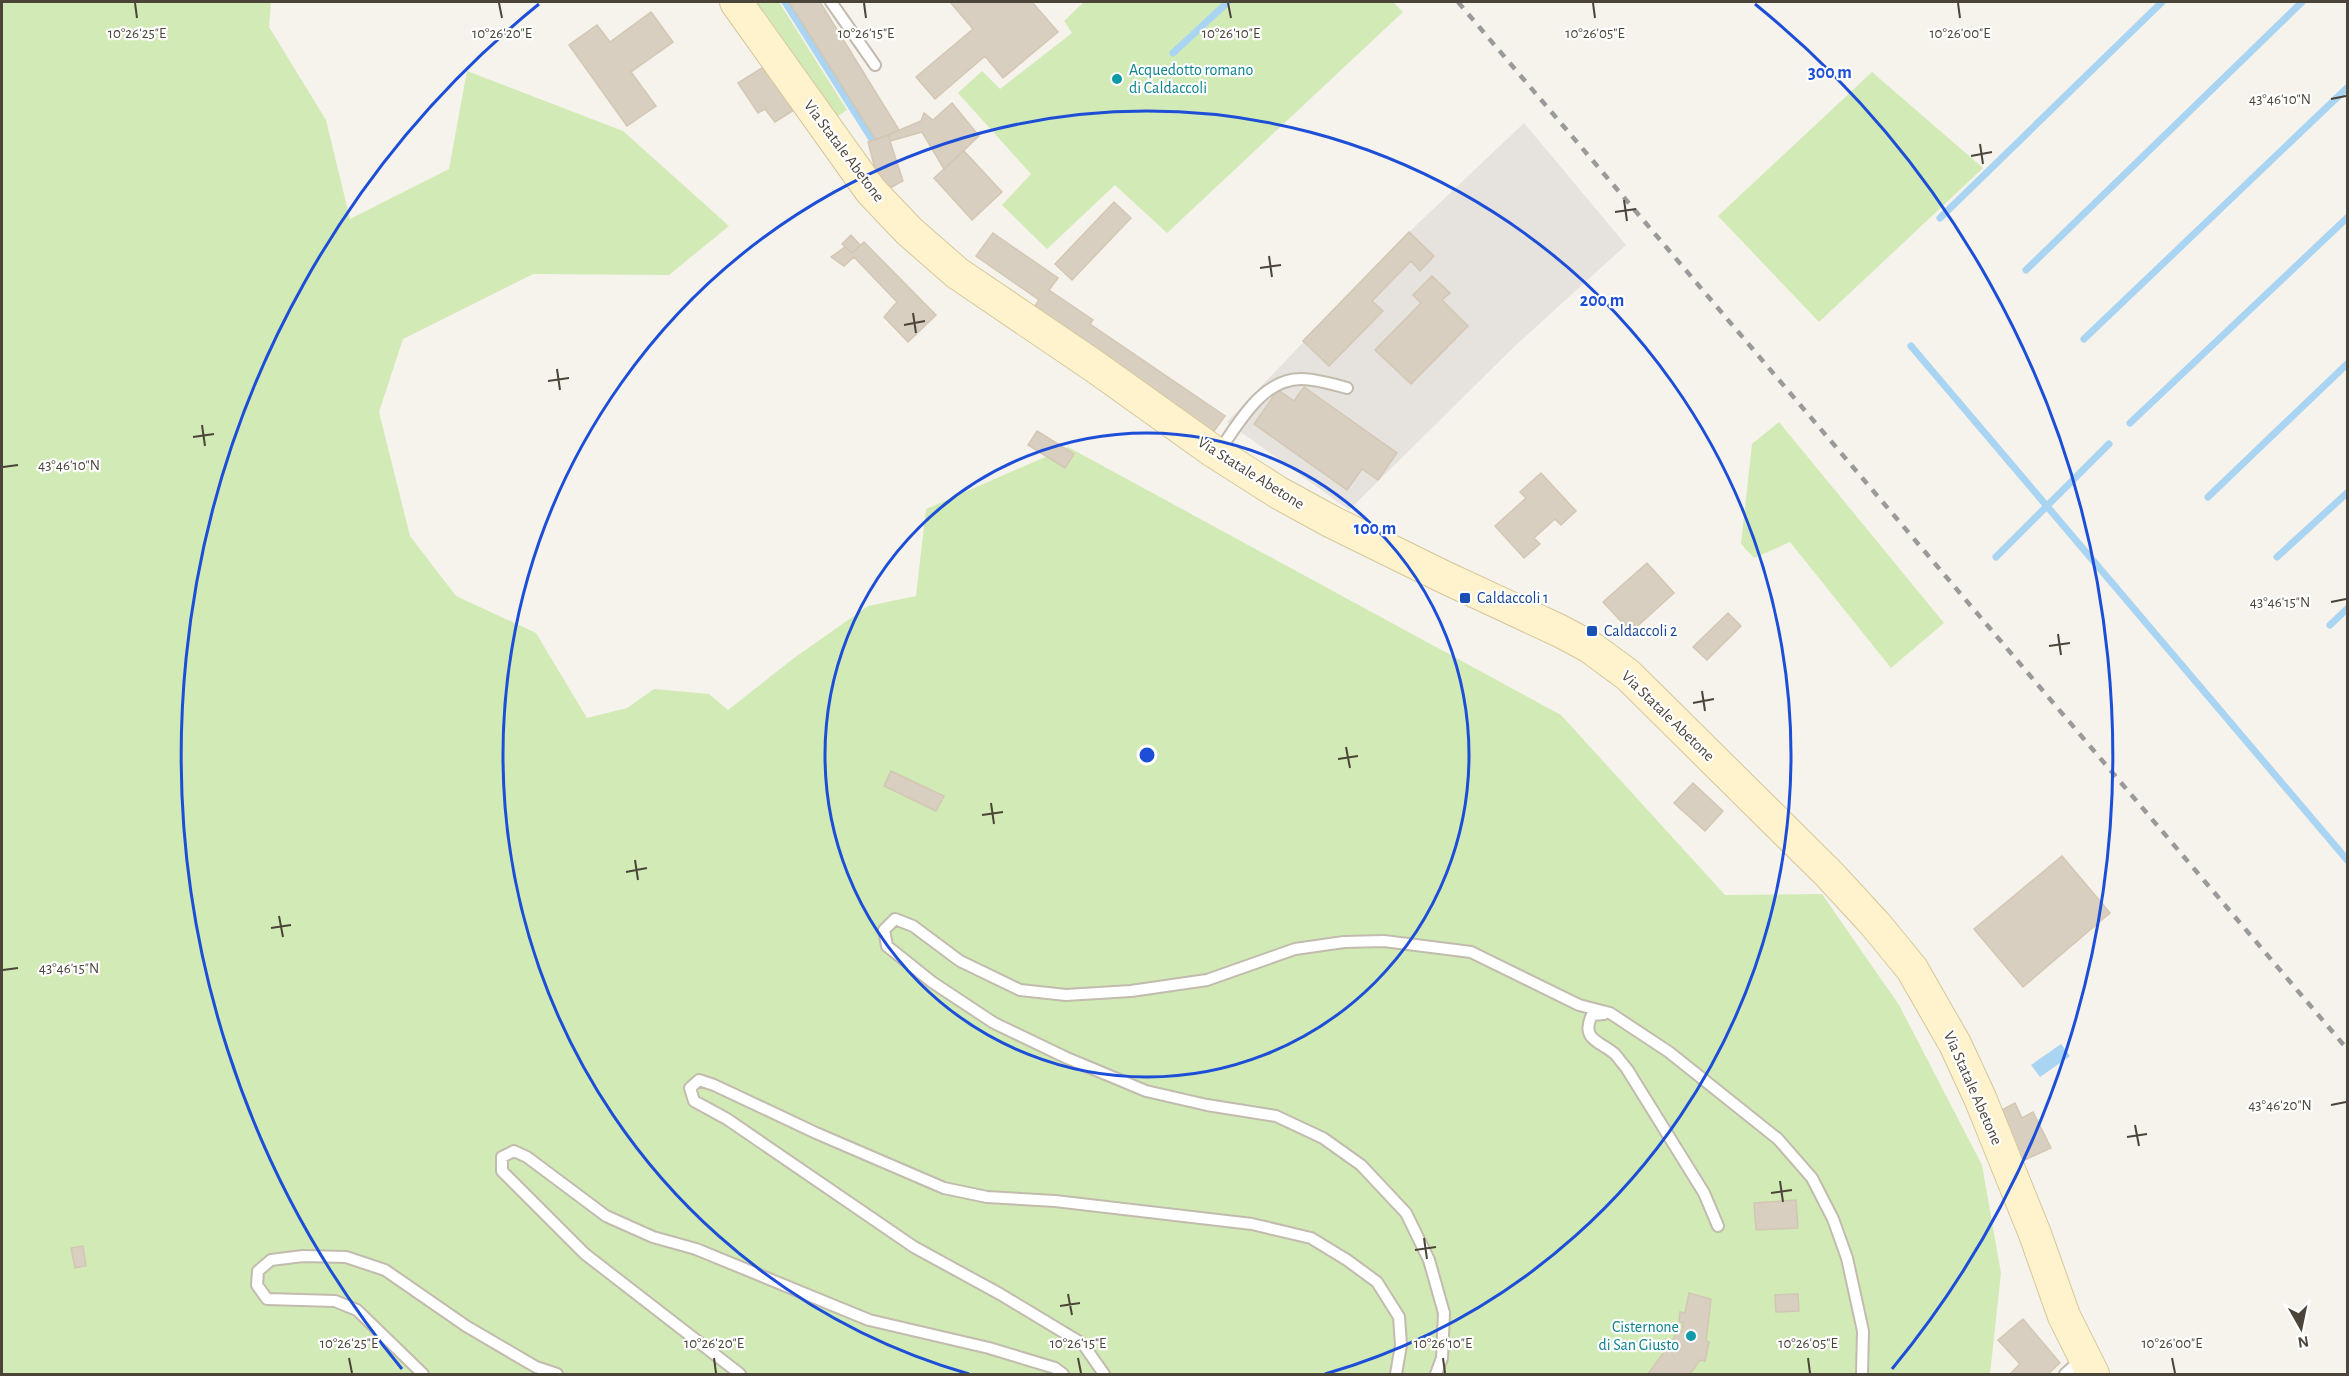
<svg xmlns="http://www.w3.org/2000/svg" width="2349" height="1376" viewBox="0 0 2349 1376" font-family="'Alegreya Sans',sans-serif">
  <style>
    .industrial { fill: #e6e2dd }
    .green { fill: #d2eab5 }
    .water { fill: #a9d4f2 }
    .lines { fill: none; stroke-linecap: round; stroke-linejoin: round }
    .stream { stroke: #a9d4f2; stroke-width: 7 }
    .building { fill: #d8cfc1; stroke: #d3c7b4; stroke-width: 1.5 }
    .lane-casing { stroke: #c2bbae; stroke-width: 14 }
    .secondary-casing { stroke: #d6c79b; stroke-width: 34 }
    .lane { stroke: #fff; stroke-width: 10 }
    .secondary { stroke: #fff3cd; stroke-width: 32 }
    .rail { stroke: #9a9a9a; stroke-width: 4.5; stroke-dasharray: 8 8; stroke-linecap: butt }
    .ticks { fill: none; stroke: #4b4439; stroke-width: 2 }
    .ring { fill: none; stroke: #1d4ed8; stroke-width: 3 }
    .culture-dot { fill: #0f9aa8; stroke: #fff; stroke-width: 2 }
    .transit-dot { fill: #1a4fb4; stroke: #fff; stroke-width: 2 }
    .labels { text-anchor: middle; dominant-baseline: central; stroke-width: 4.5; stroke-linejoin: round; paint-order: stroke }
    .culture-label { font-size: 16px; fill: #0d838f; stroke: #fff; text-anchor: start }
    .street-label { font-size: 16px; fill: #4b4439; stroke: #fff }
    .transit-label { font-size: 16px; fill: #164399; stroke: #fff; text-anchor: start }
    .ticks-label { font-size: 15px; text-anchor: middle; fill: #4b4439; stroke: #fff; stroke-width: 4.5; stroke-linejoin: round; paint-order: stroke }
    .centre { fill: #1d4ed8; stroke: #fff; stroke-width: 3 }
    .ring-label { font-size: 18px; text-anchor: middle; font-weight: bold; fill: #1d4ed8; stroke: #fff; stroke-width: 4.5; stroke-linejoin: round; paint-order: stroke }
  </style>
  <rect width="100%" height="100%" fill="#f6f3ec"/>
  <path class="industrial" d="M1524,123L1626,245L1516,345L1349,510L1227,422L1409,232Z"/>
  <path class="green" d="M2,2H271L269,27L326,120L350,219L449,169L467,71L623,131L729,226L669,275L533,274L403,339L379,412L410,536L456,596L536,633L587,718L627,708L654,689L709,694L728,710L794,658L868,606L916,596L926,509L1068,447L1561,715L1725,895L1822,894L1899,1005L1982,1165L2001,1273L1990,1374H2Z
    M755,2H779L847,110L834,119Z
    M1084,2H1393L1403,12L1167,233L1115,185L1047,249L1002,205L1031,174L958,93L982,71L1000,89L1072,33L1064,21Z
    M1872,72L1983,168L1819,322L1718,216Z
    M1779,422L1944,623L1891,668L1790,542L1754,558L1741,544L1752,444Z"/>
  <path class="water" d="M2061,1044L2070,1056L2040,1077L2031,1065Z"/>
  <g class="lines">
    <path class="stream" d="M785,2L871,138
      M1173,53L1228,2
      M1940,218L2162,2
      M2026,270L2302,2
      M2084,339L2348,87
      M1911,346L2348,861
      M2130,423L2348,217
      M2208,497L2348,363
      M1996,557L2109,444
      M2277,557L2348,492
      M2330,625L2348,608"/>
  </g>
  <path class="building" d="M789,2H820L899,130L876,140Z
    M950,2H1032L1058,32L1003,78L985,56L935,99L916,77L973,29Z
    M651,12L673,42L631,72L656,106L627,126L569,45L597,25L610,42Z
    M765,66L794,110L775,122L765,109L758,113L738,83Z
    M952,103L979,136L944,169L922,132L890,141L888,135L921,121L924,113L933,120Z
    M888,135L903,181L888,189L878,180L868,142Z
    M964,151L1002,192L972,220L934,178Z
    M1114,202L1131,218L1072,280L1055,264Z
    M1409,232L1434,256L1420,271L1411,261L1372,301L1383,311L1329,366L1303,341Z
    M993,233L1058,278L1049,290L1093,320L1090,324L1225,416L1212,434L1032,310L1039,300L976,256Z
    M851,235L860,245L852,253L842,244Z
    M864,242L936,315L908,342L884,317L897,302L854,257L844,266L831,257L845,247L852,253Z
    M1432,276L1450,293L1442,300L1468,326L1411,384L1375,350L1421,303L1413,295Z
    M1304,387L1397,453L1378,480L1362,469L1347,490L1254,424L1278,390L1294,401Z
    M1037,431L1074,454L1065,468L1028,445Z
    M1541,473L1576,511L1561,525L1555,519L1534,538L1540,544L1524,558L1495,526L1526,498L1520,492Z
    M1647,563L1674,593L1631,632L1603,602Z
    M1728,613L1741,626L1707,660L1693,647Z
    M891,771L944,796L936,811L884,786Z
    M1693,783L1723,811L1705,831L1674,803Z
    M2062,856L2110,913L2023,987L1974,929Z
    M2015,1103L2022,1118L2033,1112L2051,1148L2018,1163L1996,1113Z
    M1796,1200L1798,1228L1756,1230L1754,1203Z
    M83,1246L86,1266L75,1268L71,1248Z
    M1689,1293L1711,1299L1706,1341L1709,1342L1705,1361L1700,1360L1690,1374H1648L1673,1340L1677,1330L1682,1332L1683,1322H1679L1680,1312L1685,1313Z
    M1798,1294L1799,1311L1776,1312L1775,1295Z
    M2023,1319L2060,1363L2048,1374H2010L2020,1364L1998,1340Z"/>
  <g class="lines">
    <defs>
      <path id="lane" d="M831,2L875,65
        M1219,451C1239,423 1262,379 1301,379C1316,379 1332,384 1347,388
        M1604,1014L1592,1015C1580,1040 1600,1041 1615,1054C1619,1059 1623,1064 1627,1069L1704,1193L1718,1226
        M423,1374L357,1310L335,1301L267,1299L257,1285L258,1271L271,1260L303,1256L346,1257L385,1270L466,1326L536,1367L557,1374
        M740,1374L585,1254L502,1171V1157L514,1151L527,1157L606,1216L653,1237L696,1249L869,1320L989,1348L1055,1368L1063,1374
        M1104,1374L1083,1344L1000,1294L914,1247L727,1119L694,1101L690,1088L699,1080L714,1085L816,1133L944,1188L987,1197L1055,1201L1252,1224L1311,1238L1347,1260L1377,1282L1399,1317L1401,1345L1396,1374
        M1436,1374L1442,1358L1444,1313L1429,1260L1406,1213L1361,1165L1323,1138L1276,1116L1207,1105L1146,1091L1067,1058L994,1023L932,982L887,946L884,930L895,919L913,926L960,961L1020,990L1066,995L1131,991L1207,980L1295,949L1344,942L1384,941L1471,952L1579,1005L1610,1013L1669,1052L1778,1139L1812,1178L1833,1219L1847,1258L1863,1331L1862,1374
        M2065,1374L2083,1358"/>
      <path id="secondary" d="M736,2L871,191L909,231L957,273L1094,366L1213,451L1279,493L1332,522L1444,577L1560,631L1590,647L1628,675L1829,874L1876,925L1912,969L1955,1044L1980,1098L2035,1234L2064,1316L2093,1374"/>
    </defs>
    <use href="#lane" class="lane-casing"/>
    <use href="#secondary" class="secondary-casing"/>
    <use href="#lane" class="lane"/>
    <use href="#secondary" class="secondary"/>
    <path class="rail" d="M1458,2L2348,1050"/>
  </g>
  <path class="ticks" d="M135,3L137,18M499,3L502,18M864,3L866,18M1228,3L1231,18M1593,3L1595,18M1958,3L1960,18M2331,99L2346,96M1980,144L1983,164M1971,156L1992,152M1624,200L1627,221M1615,212L1636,209M1269,256L1272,277M1260,268L1281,265M913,313L916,333M904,325L925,321M557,369L560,390M548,381L569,378M202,425L205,446M193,437L214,434M3,467L18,465M2331,602L2346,599M2058,634L2061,655M2049,646L2070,643M1702,691L1705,711M1693,703L1714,699M1346,747L1350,768M1338,759L1358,756M991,803L994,824M982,815L1003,812M635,860L638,880M626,872L647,868M279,916L283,937M271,928L291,925M3,970L18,968M2331,1105L2346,1102M2135,1125L2139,1146M2127,1137L2147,1134M1780,1181L1783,1202M1771,1193L1792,1190M1424,1238L1427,1259M1415,1250L1436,1247M1068,1294L1072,1315M1060,1306L1080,1303M349,1358L352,1373M714,1358L716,1373M1078,1358L1081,1373M1443,1358L1445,1373M1808,1358L1810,1373M2172,1358L2175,1373"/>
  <g class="ring">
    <circle cx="1147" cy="755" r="322"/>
    <path d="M969 1374A644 644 0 1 1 1325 1374"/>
    <path d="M402 1369A966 966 0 0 1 539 4M1755 4A966 966 0 0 1 1892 1369"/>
  </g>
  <g class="culture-dot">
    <circle cx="1117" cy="79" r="6"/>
    <circle cx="1691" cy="1336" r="6"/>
  </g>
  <g class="transit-dot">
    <rect x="1459" y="592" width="12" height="12" rx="3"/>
    <rect x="1586" y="625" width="12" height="12" rx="3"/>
  </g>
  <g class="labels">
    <g class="culture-label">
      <text x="1129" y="70">Acquedotto romano<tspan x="1129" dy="18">di Caldaccoli</tspan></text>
      <text x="1679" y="1327" text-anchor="end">Cisternone<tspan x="1679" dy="18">di San Giusto</tspan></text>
    </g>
    <g class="street-label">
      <text transform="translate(844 151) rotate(53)">Via Statale Abetone</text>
      <text transform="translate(1251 473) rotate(32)">Via Statale Abetone</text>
      <text transform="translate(1668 716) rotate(44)">Via Statale Abetone</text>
      <text transform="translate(1973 1088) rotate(66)">Via Statale Abetone</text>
    </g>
    <g class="transit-label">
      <text x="1477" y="598">Caldaccoli 1</text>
      <text x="1604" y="631">Caldaccoli 2</text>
    </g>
  </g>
  <g class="ticks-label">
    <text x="137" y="38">10°26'25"E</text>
    <text x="502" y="38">10°26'20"E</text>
    <text x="866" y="38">10°26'15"E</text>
    <text x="1231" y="38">10°26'10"E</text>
    <text x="1595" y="38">10°26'05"E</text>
    <text x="1960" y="38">10°26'00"E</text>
    <text x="2280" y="104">43°46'10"N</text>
    <text x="69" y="470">43°46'10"N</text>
    <text x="2280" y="607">43°46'15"N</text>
    <text x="69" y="973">43°46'15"N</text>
    <text x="2280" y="1110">43°46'20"N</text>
    <text x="349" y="1348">10°26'25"E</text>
    <text x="714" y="1348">10°26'20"E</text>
    <text x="1078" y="1348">10°26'15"E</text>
    <text x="1443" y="1348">10°26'10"E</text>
    <text x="1808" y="1348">10°26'05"E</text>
    <text x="2172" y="1348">10°26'00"E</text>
  </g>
  <circle cx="1147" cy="755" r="9" class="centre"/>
  <g class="ring-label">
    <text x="1830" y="78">300 m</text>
    <text x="1602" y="306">200 m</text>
    <text x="1375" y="534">100 m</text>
  </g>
  <rect width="2349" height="1376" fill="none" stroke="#4b4439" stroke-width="6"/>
  <g transform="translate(2301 1328) rotate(171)" stroke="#ffffff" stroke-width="4.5" paint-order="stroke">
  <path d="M0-4.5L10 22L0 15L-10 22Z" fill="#4b4439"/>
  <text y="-9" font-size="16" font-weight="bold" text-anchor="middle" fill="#4b4439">N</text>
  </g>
</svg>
